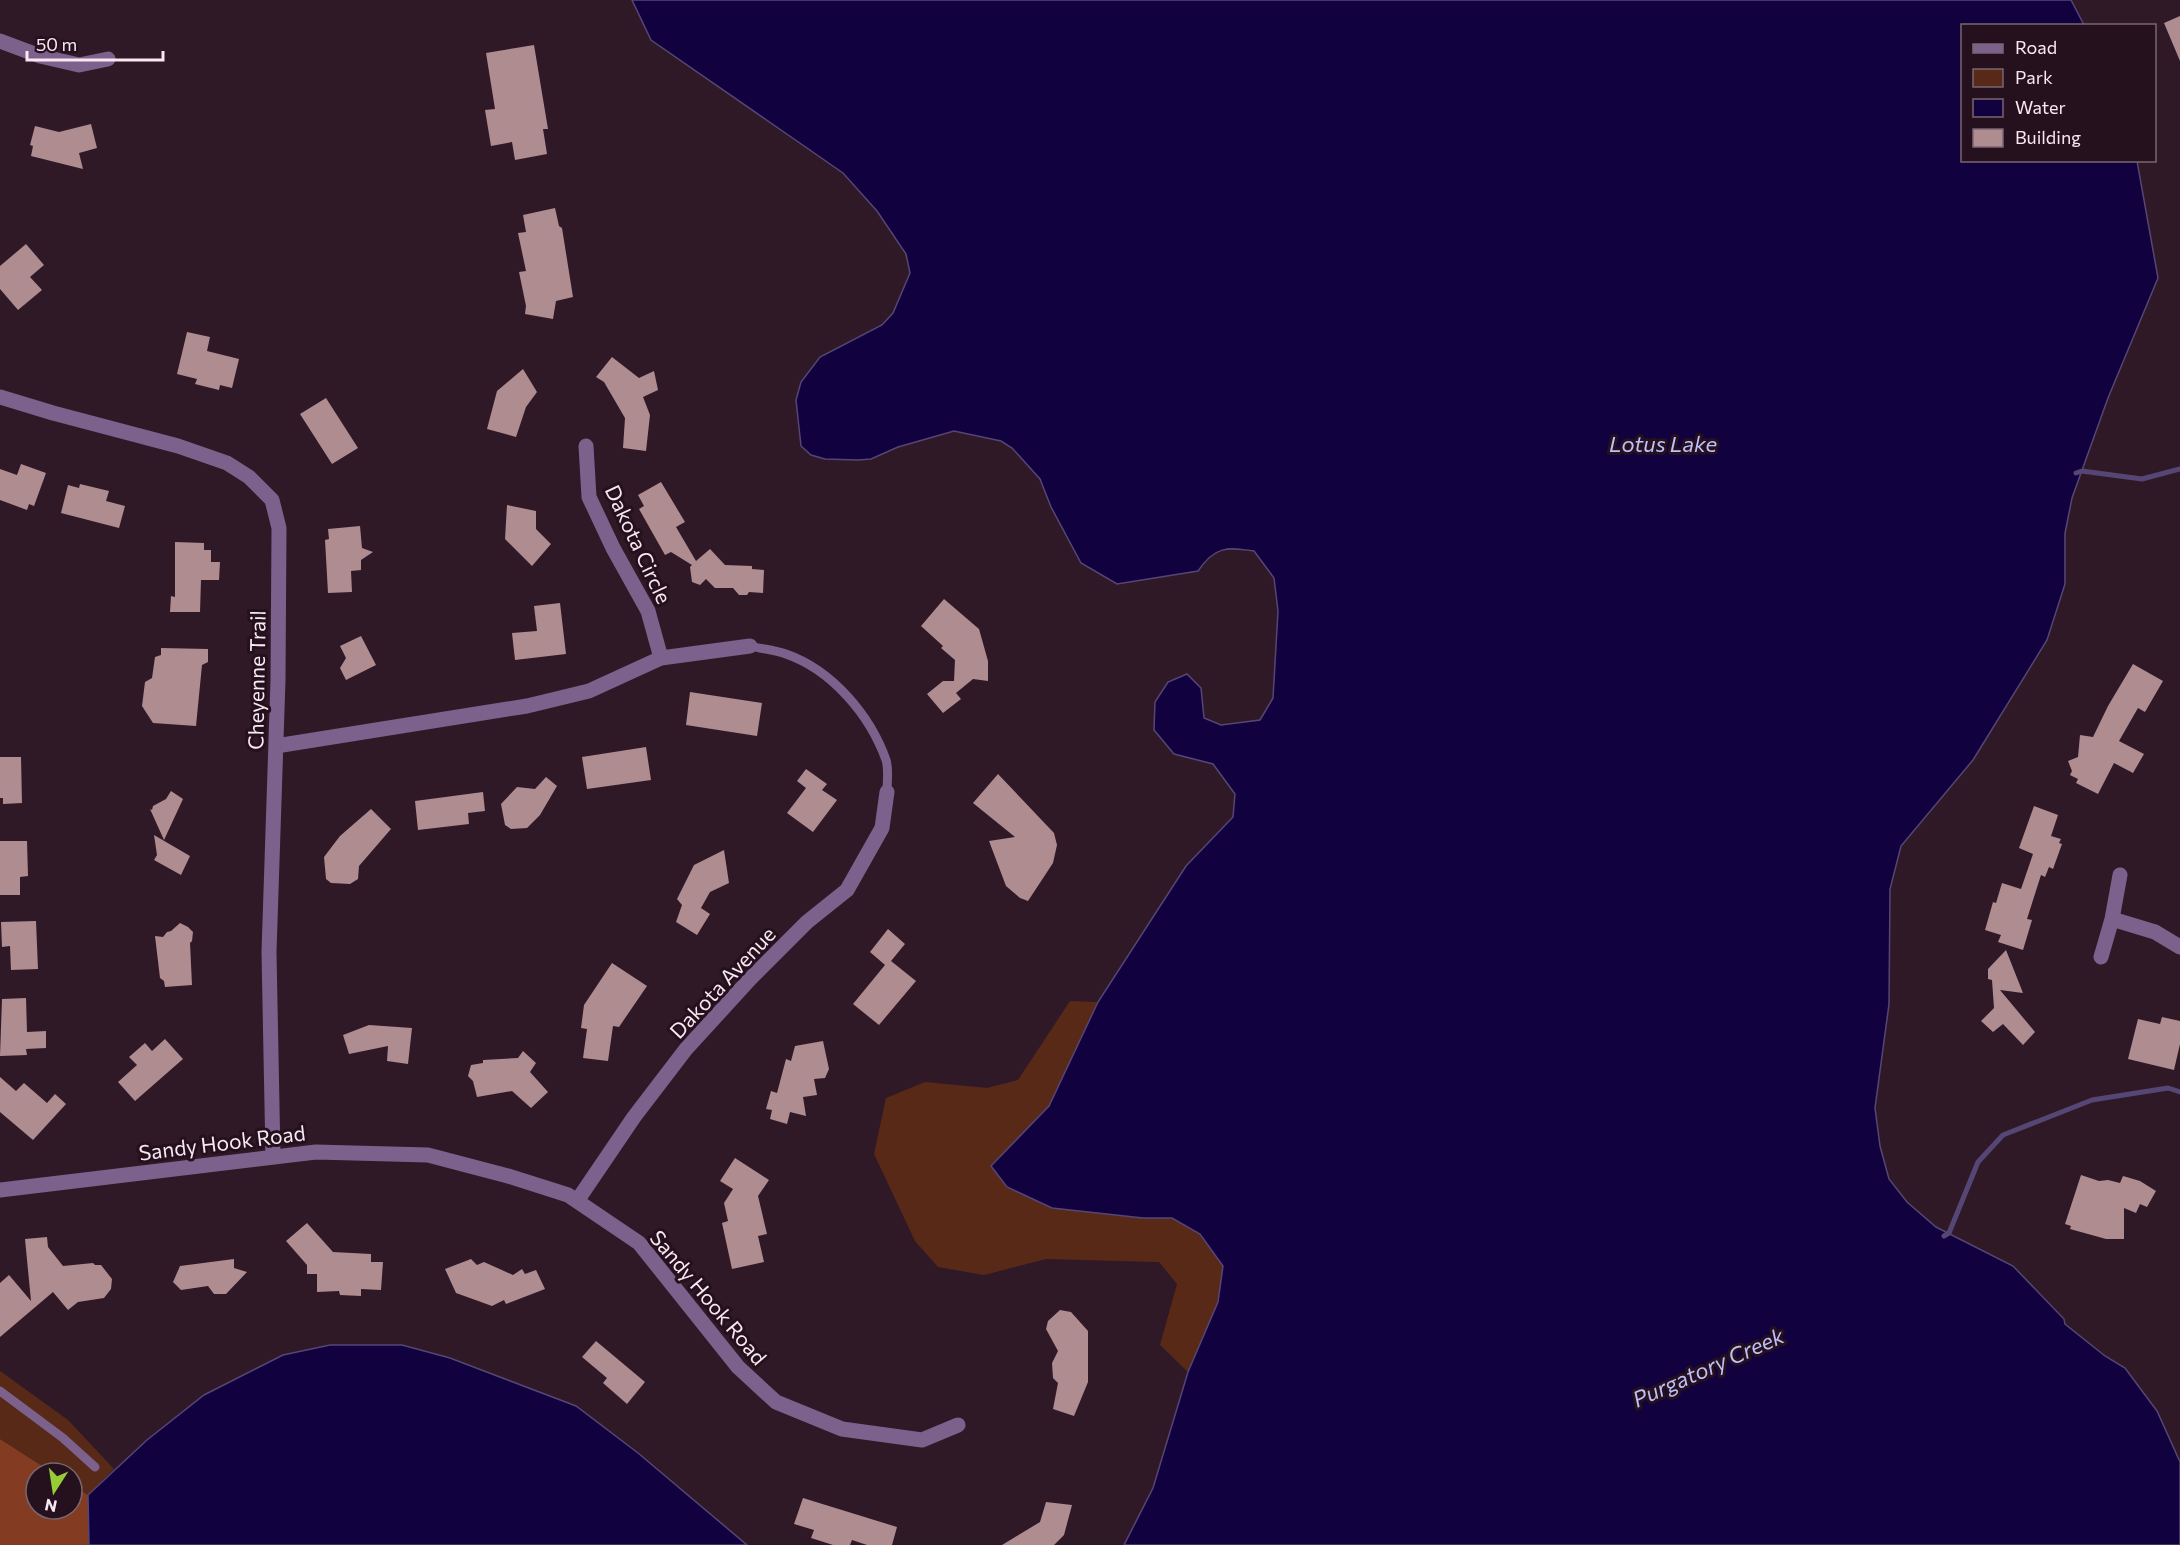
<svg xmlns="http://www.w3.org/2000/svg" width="2180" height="1545" viewBox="0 0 2180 1545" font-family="Commissioner,sans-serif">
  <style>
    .green { fill: #592918 }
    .forest { fill: #833c22 }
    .water { fill: #11013f; stroke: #564675; stroke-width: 1.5 }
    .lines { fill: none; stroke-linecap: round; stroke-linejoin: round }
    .stream { stroke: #564675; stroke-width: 5 }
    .building { fill: #af8c90 }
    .service { stroke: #7c618d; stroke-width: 9 }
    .minor { stroke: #7c618d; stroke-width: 15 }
    .labels { text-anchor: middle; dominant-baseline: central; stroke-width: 6; stroke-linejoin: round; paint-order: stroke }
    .street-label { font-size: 21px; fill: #f8e8f2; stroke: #25101e }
    .water-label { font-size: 22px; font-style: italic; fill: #bdc0fa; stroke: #25101e }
  </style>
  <rect width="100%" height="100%" fill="#2f1927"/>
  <path class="green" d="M1070,1001L1098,1002L1049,1106L992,1166L1143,1218H1172L1200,1234L1223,1266L1218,1302L1188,1372L1160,1345L1177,1284L1159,1262L1046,1259L984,1275L938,1267L915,1241L874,1154L886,1098L925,1082L987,1088L1018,1080Z
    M0,1371L68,1420L114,1469L88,1495L72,1485V1473H53L0,1439Z"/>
  <path class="forest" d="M0,1439L53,1473H36V1509H72V1485L88,1495L89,1545H0Z"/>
  <path class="water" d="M632,0H2071L2084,25L1962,26V160L2137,161L2158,278L2108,398L2072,498L2065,533V584L2047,640L1973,760L1901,846L1890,889L1889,1004L1875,1108L1880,1146L1889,1179L1907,1202L1936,1227L2013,1266L2064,1319L2065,1324L2105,1356L2125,1368L2157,1411L2180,1462V1545H1124L1153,1488L1188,1372L1218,1302L1223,1266L1200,1234L1172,1218H1143L1052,1208L1007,1187L991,1166L1049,1106L1098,1002L1186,866L1233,817L1235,794L1213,764L1174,754L1154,730L1155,702L1168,682L1187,674L1201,688L1204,718L1221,725L1260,720L1273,698L1278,611L1274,578L1254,551C1227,547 1215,546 1198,571L1117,584L1081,563L1051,507L1040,479L1012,448L1001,441L954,431L898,447L871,459L858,460L825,459L811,455L801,446L796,400L801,382L820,357L882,325L893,313L910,273L906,254L877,211L843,173L651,40Z
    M330,1345H402L450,1358L576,1406L638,1453L747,1545H89L88,1495L147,1440L204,1395L283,1355Z"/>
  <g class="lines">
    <path class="stream" d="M2076,473L2082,471L2142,479L2180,469
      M1944,1236L1949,1233L1978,1162L2003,1135L2092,1100L2168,1088L2180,1092"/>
  </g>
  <path class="building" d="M2180,16V61L2164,23Z
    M534,45L548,129H543L547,154L515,160L512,142L491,146L485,110L495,109L486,53Z
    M91,124L97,148L79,153L83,169L31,156L33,146L30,145L35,126L59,132Z
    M555,208L559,226L562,228L573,297L556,301L553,319L525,314L526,306L519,272L526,271L518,233L526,232L523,215Z
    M26,244L44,265L30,277L42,290L18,310L0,289V266Z
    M187,332L210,337L207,351L239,359L232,388L220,385L219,390L195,384L197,379L177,374Z
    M612,357L639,378L654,371L658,390L643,397L650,415L646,451L623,448L625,418L604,382L596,377Z
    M523,369L537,392L526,407L516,437L487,429L497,391Z
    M326,398L358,448L332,464L300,414Z
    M21,464L46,473L34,506L29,504L27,510L0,500V469L17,475Z
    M661,482L685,522L676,527L696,561L710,549L725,565L752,566V569L764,570L763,593L749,592L747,595H739L733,588H715L706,579L700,585L692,582L690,567L692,565L671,552L665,555L639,509L644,506L638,495Z
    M80,484L109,491L106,501L125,506L119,528L61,513L68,485L79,488Z
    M507,505L536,511V529L551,544L532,566L505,539Z
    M360,526L362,548L373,552L361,560V570L351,571L352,592L328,593L325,540L329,539L328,529Z
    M175,542L204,543V550H211V562H220L219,580H201L200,612H170L171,596L175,597Z
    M944,599L979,629L988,661V681L973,679L956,693L961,699L943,713L927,694L943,681H954L955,660L941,648L943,646L921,626Z
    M560,603L566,654L515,660L512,633L537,631L534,606Z
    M361,636L376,665L346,680L340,668L346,658L340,646Z
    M161,648L208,649V662L202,665L196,726L153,723L142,706L145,682L152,678L155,657L161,655Z
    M2133,664L2163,681L2145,712L2138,708L2119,741L2144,754L2133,773L2114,763L2098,794L2076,783L2078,779L2070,775L2072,771L2068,761L2078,757L2080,735L2093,737L2108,706Z
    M690,692L762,703L757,736L686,725Z
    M646,747L651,780L587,789L582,757Z
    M0,757H21L22,803L3,804V798H0Z
    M806,769L827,784L822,790L837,800L813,832L787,813L806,788L797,781Z
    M998,774L1054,833L1057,845L1053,863L1028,901L1020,898L1006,886L989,841L1015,837L973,803Z
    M546,777L557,786L540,815L527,828L511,829L505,825L501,804L517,787L535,789Z
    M171,791L183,799L164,840L150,809L152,810L153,806L166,799Z
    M483,792L485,811L468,813L469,824L418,830L415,801Z
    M2034,806L2058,815L2051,836L2061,839L2059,843L2062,844L2053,869L2049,867L2045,877L2041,875L2027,919L2032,920L2023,950L1998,942L2001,935L1985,930L1993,902L1996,903L2002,883L2021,889L2033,854L2019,848Z
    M371,809L391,829L359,866L358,879L350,884L331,883L326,879L324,857L340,836Z
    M154,835L190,856L181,875L154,860L157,855Z
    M0,841H27L28,876L20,877V895H0Z
    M724,850L729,883L710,892L701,908L710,914L697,935L676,922L682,905L677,899L694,865Z
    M36,921L38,969L11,970L10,946L2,947L1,922Z
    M180,923L188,927L193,932L192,941L190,943L192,985L165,987L164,981L160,978L155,936L163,937L167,932L171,931Z
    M888,929L905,944L891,961L916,981L879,1025L853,1004L885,965L870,952Z
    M2006,950L2023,993L2000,990L2035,1032L2023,1045L2003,1024L1993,1032L1981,1021L1994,1008L1992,980L1988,979V969Z
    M612,963L647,986L619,1027L613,1026L608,1061L583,1058L587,1029L581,1028L584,1005Z
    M26,998L27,1032L46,1031V1048L26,1049L27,1055L0,1056L2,999Z
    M2162,1017L2180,1021V1044L2174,1070L2128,1059L2138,1019L2160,1024Z
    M369,1025L412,1028L408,1064L387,1061L388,1046L349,1054L343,1035Z
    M165,1039L183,1059L135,1101L118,1082L137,1065L129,1057L145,1043L152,1051Z
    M823,1041L829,1069L825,1078L814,1079L817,1095L803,1097L806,1116L790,1112L787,1124L770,1119L772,1110L766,1109L771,1091L777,1093L786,1059L791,1061L795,1046Z
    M523,1051L536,1063L530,1072L548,1092L531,1108L512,1091L477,1097L473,1081L468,1076L471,1065L483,1063V1060L518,1058Z
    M0,1077L16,1091L24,1083L47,1103L55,1094L66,1104L33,1140L0,1112Z
    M735,1158L769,1180L758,1196L767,1234L758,1236L764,1262L732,1269L722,1223L728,1221L724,1203L733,1189L720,1181Z
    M2081,1175L2099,1181L2108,1180L2120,1183L2123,1176L2140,1181L2156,1191L2147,1207L2140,1204L2136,1213L2124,1208V1239H2106L2070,1229L2071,1226L2065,1224Z
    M307,1223L333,1252L371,1254V1262H383L381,1290L361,1289V1296L340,1295L339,1291L317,1292V1274H307V1265L286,1241Z
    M47,1237L48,1247L63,1266L93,1263L95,1265H101L112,1279L111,1289L104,1298L78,1302L68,1310L53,1292L0,1337V1283L9,1275L31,1301L25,1239Z
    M234,1259V1268L247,1272L226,1294H214L208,1286L181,1290L173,1282L180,1266Z
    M471,1259L477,1265L484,1262L513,1275L522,1269L525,1274L536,1270L545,1289L506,1304L504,1300L492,1306L456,1293L445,1269Z
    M1060,1310L1071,1312L1088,1331V1382L1074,1416L1053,1409L1058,1383L1053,1378L1052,1363L1058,1351L1046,1329L1048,1321Z
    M596,1341L645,1382L627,1404L603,1383L607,1378L582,1357Z
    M803,1498L897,1527L892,1545H867L852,1540L850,1545H833L811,1538L814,1530L794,1524Z
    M1046,1502L1072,1505L1064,1535L1054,1545H1002L1040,1522Z"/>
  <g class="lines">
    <path class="service" d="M750,646C762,649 775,650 786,654C832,670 870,715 886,760C889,769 887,782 887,792
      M0,1391L63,1438L95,1467"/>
    <path class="minor" d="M0,41L40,56L79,65L108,59
      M0,397L53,413L178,446L227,463L249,477L272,500L279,528L278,680L269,952L273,1157
      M586,446L589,497L613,548L648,611L661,658
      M276,746L527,706L589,691L661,658L750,646
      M2112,919L2155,932L2180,947
      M2101,957L2112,919L2120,875
      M0,1190L316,1152L428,1155L508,1176L568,1195L639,1243L738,1367L776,1402L842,1429L922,1440L958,1425
      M577,1201L634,1117L686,1049L750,979L807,922L847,890L882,828L887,792"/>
  </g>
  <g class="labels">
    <g class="street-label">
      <text transform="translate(639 544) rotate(65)">Dakota Circle</text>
      <text transform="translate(256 680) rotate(-89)">Cheyenne Trail</text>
      <text transform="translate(722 982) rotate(-47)">Dakota Avenue</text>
      <text transform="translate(222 1142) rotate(-7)">Sandy Hook Road</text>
      <text transform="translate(709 1297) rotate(50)">Sandy Hook Road</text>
    </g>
    <g class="water-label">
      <text x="1663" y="443">Lotus Lake</text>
      <text transform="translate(1708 1367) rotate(-24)">Purgatory Creek</text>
    </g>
  </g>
  <rect x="1961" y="24" width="195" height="138" fill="#25101e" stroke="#796673" stroke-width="1.5"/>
  <rect x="1973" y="44" width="30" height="9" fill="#7c618d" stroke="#796673" stroke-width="1.5"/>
  <text x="2015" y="54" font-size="18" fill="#f8e8f2">Road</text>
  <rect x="1973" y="69" width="30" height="18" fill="#592918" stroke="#796673" stroke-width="1.5"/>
  <text x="2015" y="84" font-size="18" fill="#f8e8f2">Park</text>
  <rect x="1973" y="99" width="30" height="18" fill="#11013f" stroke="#796673" stroke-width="1.5"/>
  <text x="2015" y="114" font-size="18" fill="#f8e8f2">Water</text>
  <rect x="1973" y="129" width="30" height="18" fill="#af8c90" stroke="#796673" stroke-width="1.5"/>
  <text x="2015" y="144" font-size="18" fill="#f8e8f2">Building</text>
  <g transform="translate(54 1491) rotate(192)"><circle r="28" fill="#25101e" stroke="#796673" stroke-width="1.5"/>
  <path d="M0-4.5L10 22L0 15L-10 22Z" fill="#97cc39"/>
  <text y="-9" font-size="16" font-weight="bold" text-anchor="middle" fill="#f8e8f2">N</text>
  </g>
  <path d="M27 51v9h136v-9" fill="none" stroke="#f8e8f2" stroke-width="3"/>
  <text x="36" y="51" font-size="18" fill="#f8e8f2" stroke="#25101e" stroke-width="4.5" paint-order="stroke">50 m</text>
</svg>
